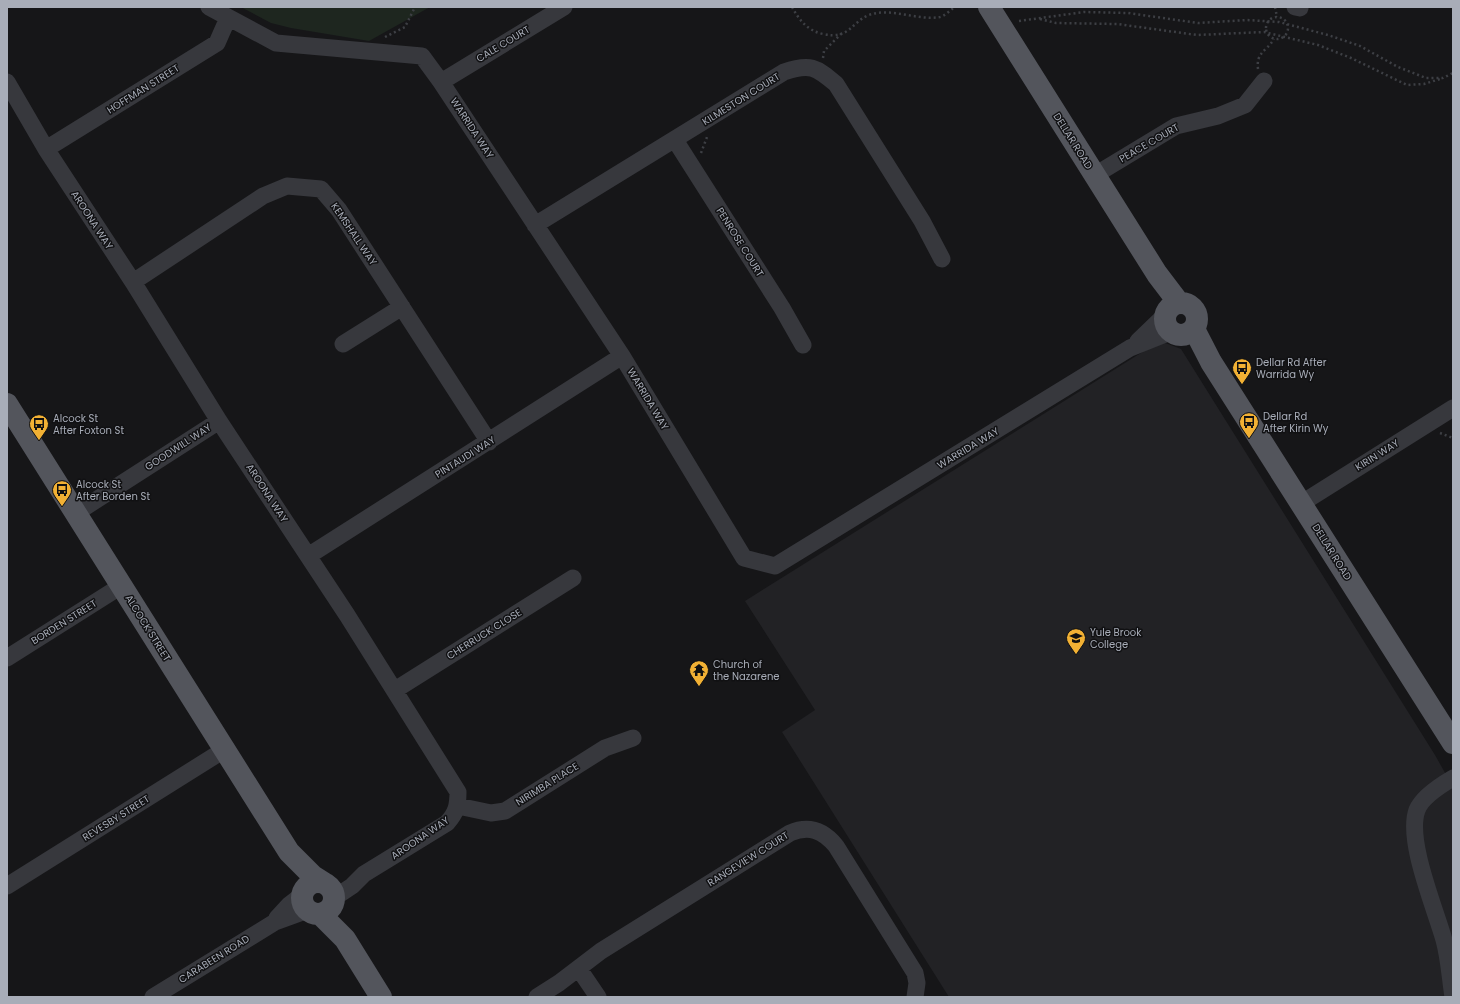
<svg xmlns="http://www.w3.org/2000/svg" width="1460" height="1004" viewBox="0 0 1460 1004" font-family="Poppins,sans-serif">
  <style>
    .built { fill: #222225 }
    .green { fill: #1e261f }
    .lines { fill: none; stroke-linecap: round; stroke-linejoin: round }
    .path { stroke: #3d3f44; stroke-width: 2.5; stroke-dasharray: 2 3; stroke-linecap: butt }
    .minor { stroke: #37383d; stroke-width: 17 }
    .major { stroke: #53555c; stroke-width: 22 }
    .labels { text-anchor: middle; dominant-baseline: central; stroke-width: 3; stroke-linejoin: round; paint-order: stroke }
    .street-label { font-size: 10px; fill: #a8adb8; stroke: #111113 }
    .poi-label { font-size: 10px; fill: #a8adb8; stroke: #111113; text-anchor: start }
  </style>
  <rect width="100%" height="100%" fill="#161618"/>
  <path class="built" d="M1160,341L1181,349L1435,755L1453,787V997H949L782,732L815,710L745,601Z"/>
  <path class="green" d="M241,7H430L369,41L291,28L271,23Z"/>
  <g class="lines">
    <path class="path" d="M792,7C799,20 808,31 823,34C850,40 851,22 869,15C891,7 917,21 940,17C945,16 950,10 955,7
      M1275,7L1277,17
      M1266 28a11 11 0 1 1 22 0a11 11 0 1 1-22 0Z
      M1040,19L1056,23L1117,24L1197,35L1264,32L1318,45L1351,58L1407,85L1424,84L1440,79
      M1019,21L1084,12L1128,13L1198,23L1247,20L1279,22L1328,35L1360,46L1398,67L1426,78H1443L1453,73
      M385,37L405,27L415,7
      M823,58L824,51L841,34
      M1258,69C1256,52 1266,52 1274,39
      M701,153L707,137
      M1440,433L1453,438"/>
    <path class="minor" d="M209,7L276,43L422,56L441,82L622,356L744,558L775,566L1130,348L1170,332
      M1295,7L1300,8
      M7,82L46,149L133,282L219,421L347,615L458,792C458,806 456,813 447,823L364,874L352,886L334,898
      M441,82L564,7
      M675,140L782,308L803,345
      M46,149L217,43L228,18
      M1095,175L1176,126L1218,116L1245,105L1264,81
      M535,225L784,72C810,63 816,67 836,84L922,221L942,259
      M133,282L263,196L287,186L321,189L339,210L489,442
      M1138,341L1165,315
      M343,344L402,307
      M1302,503L1453,408
      M76,513L219,421
      M308,556L622,356
      M7,658L121,586
      M395,690L573,578
      M458,806L491,813L505,811L605,748L633,738
      M7,886L224,750
      M277,918L289,905L302,895
      M579,969L598,997
      M153,997L275,922L308,910
      M537,997L559,983L601,951L790,833C809,825 823,830 836,846L915,973L917,983L915,997
      M1453,997C1450,978 1449,958 1444,940C1435,908 1406,840 1417,810C1422,797 1441,785 1453,778"/>
    <path class="major" d="M989,7L1157,274L1179,303
      M1165 319a16 16 0 1 1 32 0a16 16 0 1 1-32 0Z
      M1194,329L1211,362L1453,743
      M7,404L289,852L313,876L324,883
      M302 898a16 16 0 1 1 32 0a16 16 0 1 1-32 0Z
      M320,914L345,939L381,997"/>
  </g>
  <defs>
    <symbol id="bus-pin" viewBox="-11 -11 22 30"><path d="M0 17L-7.5 6A9.5 9.5 0 1 1 7.5 6Z" fill="#f2b134" stroke="#111113"/><path d="M-5-6H5V4H4V6H2V4H-2V6H-4V4H-5ZM-3.5-4V0h7V-4ZM-3.5 1.2v1.5H-2V1.2ZM2 1.2v1.5H3.5V1.2Z" fill="#111"/></symbol>
    <symbol id="university-pin" viewBox="-11 -11 22 30"><path d="M0 17L-7.5 6A9.5 9.5 0 1 1 7.5 6Z" fill="#f2b134" stroke="#111113"/><path d="M0-5L7-2L0 1L-7-2ZM-4 1L0 2.5L4 1V4Q0 6-4 4Z" fill="#111"/></symbol>
    <symbol id="temple-pin" viewBox="-11 -11 22 30"><path d="M0 17L-7.5 6A9.5 9.5 0 1 1 7.5 6Z" fill="#f2b134" stroke="#111113"/><path d="M0-6L5-2H3V0L6.5 2.5H4V6H1.5V3h-3V6H-4V2.5H-6.5L-3 0V-2H-5Z" fill="#111"/></symbol>
  </defs>
  <g fill-rule="evenodd">
    <use href="#bus-pin" x="1231" y="357" width="22" height="30"/>
    <use href="#bus-pin" x="1238" y="411" width="22" height="30"/>
    <use href="#bus-pin" x="28" y="413" width="22" height="30"/>
    <use href="#bus-pin" x="51" y="479" width="22" height="30"/>
    <use href="#university-pin" x="1065" y="627" width="22" height="30"/>
    <use href="#temple-pin" x="688" y="659" width="22" height="30"/>
  </g>
  <g class="labels">
    <g class="street-label">
      <text transform="translate(503 44) rotate(-31)">CALE COURT</text>
      <text transform="translate(143 89) rotate(-32)">HOFFMAN STREET</text>
      <text transform="translate(741 99) rotate(-32)">KILMESTON COURT</text>
      <text transform="translate(472 128) rotate(57)">WARRIDA WAY</text>
      <text transform="translate(1073 141) rotate(58)">DELLAR ROAD</text>
      <text transform="translate(1149 143) rotate(-30)">PEACE COURT</text>
      <text transform="translate(92 220) rotate(57)">AROONA WAY</text>
      <text transform="translate(354 234) rotate(56)">KEMSHALL WAY</text>
      <text transform="translate(740 242) rotate(58)">PENROSE COURT</text>
      <text transform="translate(648 399) rotate(59)">WARRIDA WAY</text>
      <text transform="translate(178 447) rotate(-33)">GOODWILL WAY</text>
      <text transform="translate(968 448) rotate(-31)">WARRIDA WAY</text>
      <text transform="translate(1377 455) rotate(-32)">KIRIN WAY</text>
      <text transform="translate(465 457) rotate(-32)">PINTAUDI WAY</text>
      <text transform="translate(267 493) rotate(57)">AROONA WAY</text>
      <text transform="translate(1332 552) rotate(58)">DELLAR ROAD</text>
      <text transform="translate(64 622) rotate(-32)">BORDEN STREET</text>
      <text transform="translate(148 628) rotate(58)">ALCOCK STREET</text>
      <text transform="translate(484 634) rotate(-32)">CHERRUCK CLOSE</text>
      <text transform="translate(547 784) rotate(-32)">NIRIMBA PLACE</text>
      <text transform="translate(116 818) rotate(-32)">REVESBY STREET</text>
      <text transform="translate(420 838) rotate(-34)">AROONA WAY</text>
      <text transform="translate(748 859) rotate(-32)">RANGEVIEW COURT</text>
      <text transform="translate(214 959) rotate(-32)">CARABEEN ROAD</text>
    </g>
    <g class="poi-label">
      <text x="1256" y="362">Dellar Rd After<tspan x="1256" dy="12">Warrida Wy</tspan></text>
      <text x="1263" y="416">Dellar Rd<tspan x="1263" dy="12">After Kirin Wy</tspan></text>
      <text x="53" y="418">Alcock St<tspan x="53" dy="12">After Foxton St</tspan></text>
      <text x="76" y="484">Alcock St<tspan x="76" dy="12">After Borden St</tspan></text>
      <text x="1090" y="632">Yule Brook<tspan x="1090" dy="12">College</tspan></text>
      <text x="713" y="664">Church of<tspan x="713" dy="12">the Nazarene</tspan></text>
    </g>
  </g>
  <rect width="1460" height="1004" fill="none" stroke="#a8adb8" stroke-width="16"/>
</svg>
